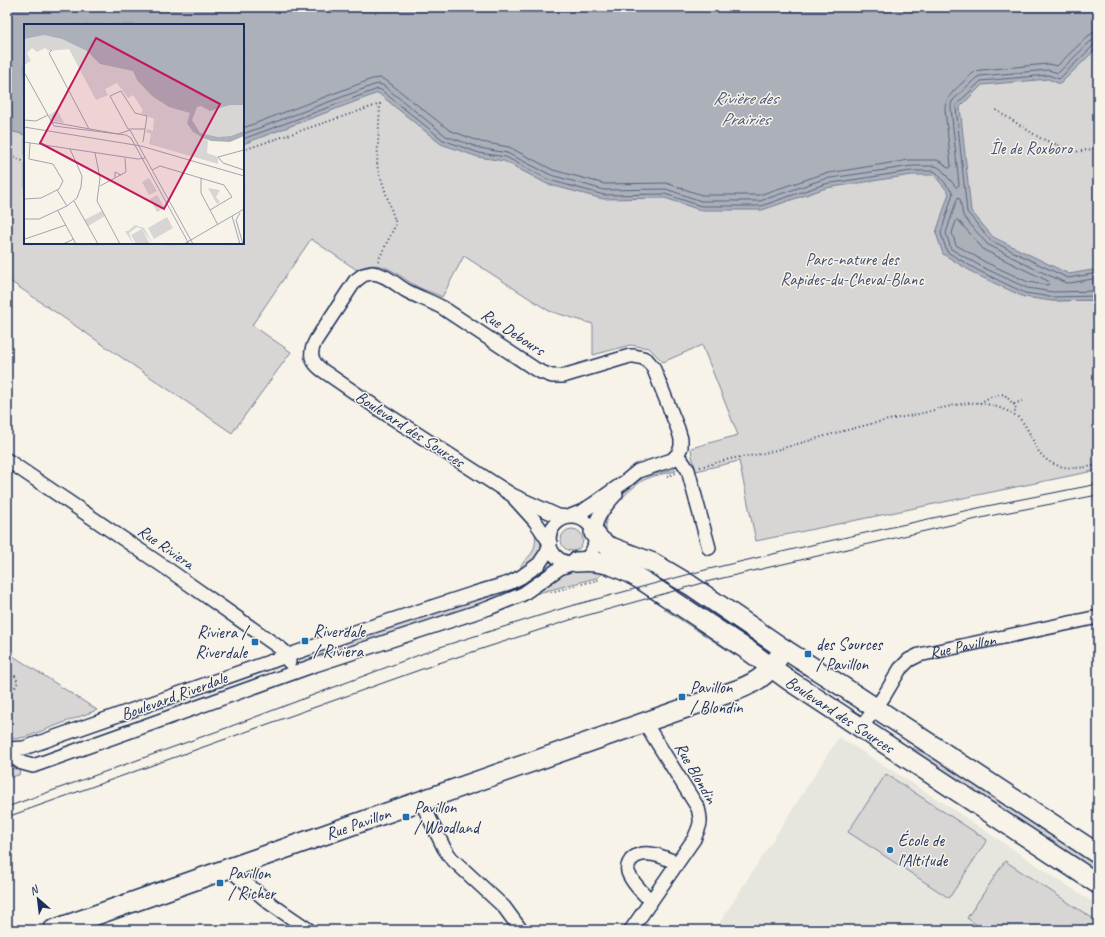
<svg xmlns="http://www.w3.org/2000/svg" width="1105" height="937" viewBox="0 0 1105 937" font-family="Caveat,sans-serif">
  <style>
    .built { fill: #e6e5de }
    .green { fill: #d7d6d4; stroke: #798299 }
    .water { fill: #acb0b9; stroke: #727c95 }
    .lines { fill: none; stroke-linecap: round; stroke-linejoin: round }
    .shore { stroke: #556382; stroke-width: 1 }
    .street-casing { stroke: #1b2f5e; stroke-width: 16 }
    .secondary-casing { stroke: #1b2f5e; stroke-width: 22 }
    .path { stroke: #1b2f5e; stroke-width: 2; stroke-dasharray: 1 3; stroke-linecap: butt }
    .street { stroke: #f7f3e8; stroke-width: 13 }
    .secondary { stroke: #f7f3e8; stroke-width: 19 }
    .tram { stroke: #1b2f5e; stroke-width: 1 }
    .poi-dot { fill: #1f6fb2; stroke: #f7f3e8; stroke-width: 1.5 }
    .labels { text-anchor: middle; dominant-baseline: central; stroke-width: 3; stroke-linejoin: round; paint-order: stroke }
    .park-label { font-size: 17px; fill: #415076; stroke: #f7f3e8 }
    .street-label { font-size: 17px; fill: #1b2f5e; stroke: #f7f3e8 }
    .poi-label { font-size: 17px; fill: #1b2f5e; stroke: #f7f3e8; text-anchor: start }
    .water-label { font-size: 18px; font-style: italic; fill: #465679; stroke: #f7f3e8 }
    .inset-road { fill: none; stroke: #9fa5b1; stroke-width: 1 }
    .view { fill: #c2185b; fill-opacity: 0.15; stroke: #c2185b; stroke-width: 2 }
    .inset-edge { fill: none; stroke: #1b2f5e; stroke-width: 2 }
  </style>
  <rect width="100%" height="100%" fill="#f7f3e8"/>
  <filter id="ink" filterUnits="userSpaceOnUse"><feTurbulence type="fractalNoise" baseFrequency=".025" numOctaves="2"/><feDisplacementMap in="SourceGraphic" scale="8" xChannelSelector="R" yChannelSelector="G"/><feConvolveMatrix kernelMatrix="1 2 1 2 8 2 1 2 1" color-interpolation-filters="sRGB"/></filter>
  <g filter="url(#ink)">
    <path class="built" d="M839,737L951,808L1098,906V930H715Z"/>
    <path class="green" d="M1098,7V283L1052,301L1098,300V470L756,541L739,461L696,471L692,456L691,448L738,435L702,345L663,362L649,348L630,345L593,355V324L549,311L464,256L442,297C434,293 426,291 418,287C397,276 382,256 357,270L311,239L252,325L291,352L232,433L7,279V47H25V243H243V37Z
      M673,469L676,471C667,473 655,475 646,479C634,484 603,514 605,528C606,532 609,535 612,538L604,532C603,527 603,523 604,519C608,507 634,482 645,477C654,473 664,473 673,469Z
      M561 540a11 11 0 1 1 22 0a11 11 0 1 1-22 0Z
      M534,529C549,550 536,559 521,572C518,563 529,559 533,551C536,544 536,537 534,529Z
      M548,561H549L553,565L528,585L526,581Z
      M590,568L602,573L601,575L596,578L534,594C555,579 563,571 590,568Z
      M522,583L524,587L490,601L320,657L318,651L507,590Z
      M695,599L741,629L754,640L751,644L691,604Z
      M665,607L732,650L735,655L664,609Z
      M7,652L97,710L26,737L15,739L7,738Z
      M912,748L933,756L1098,862V872L911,749Z
      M7,767L20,770L19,775L7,778Z
      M886,774L987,840L949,898L848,832Z
      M1005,861L1098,922V930H984L967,918Z"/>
    <path class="water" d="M7,7H1098V47L1060,84L1048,79L982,85L960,107L971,211L993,237L1069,274L1098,269V300L1052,301L1024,297L977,275L943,254L936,233L949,193L934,175H912L826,188L762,210H700L665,198L603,199L547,184L504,161L478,157L441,144L378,93L243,144V25H25V135L7,130Z"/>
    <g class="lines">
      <path class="shore" d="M1098,44L1094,45L1059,79L1048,75L981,81L957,104L956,107L967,212L990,240L1034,262L1068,278L1098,273
        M243,128L372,79L380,78L387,81L449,130L481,142L509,147L553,170L605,184L666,183L702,195H759L823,174L909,160H937L943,163L948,168H950L951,166L945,109C945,95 963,83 972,74L976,71L981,70L1048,64L1057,66L1088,36L1093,33H1098
        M243,134L374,85L379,84L384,86L446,136L480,148L507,153L551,175L604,190L666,189L701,201H760L824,179L912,166H934L938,167L941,169L956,187H957L959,185L951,108V104L953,100L976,78L980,76L1048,70L1058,73L1090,42L1094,40L1098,39
        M243,139L378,89L381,90L443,140L479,153L506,157L549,180L604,195L665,194L701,206H761L825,184L911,171H934L937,173L953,193L941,233L947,252L979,271L1025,293L1052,297L1098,296
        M957,220L959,221L984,250L1048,281L1049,284L1047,285L1028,282L985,262L956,245L952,233L956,221Z
        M1098,278L1070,283H1066L1031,267L987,244L963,216L960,199L958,198L957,199L946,233L951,249L982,267L1027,288L1053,292L1098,291"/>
      <defs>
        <g id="street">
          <path d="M372,273C385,274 394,283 405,290C417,297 431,301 443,308L535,369L541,372L552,376H563L630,356H634L643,358L647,360L653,367L678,429L681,439V447L678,454L672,460L638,471L626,481L592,505L583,511L568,517L558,516L512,495L380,410L322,370C310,361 309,353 316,340L355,281L363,275Z"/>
          <path d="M677,456L682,461L688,470L709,548"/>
          <path d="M7,460L169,570L280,648L286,653L289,662"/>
          <path d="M515,499L535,521L550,543"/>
          <circle cx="572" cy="540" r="23"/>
          <path d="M594,533C595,517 606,505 616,494"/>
          <path id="s1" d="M861,728L884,696L900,669L909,660L919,655L1098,617"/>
          <path d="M7,749L24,748L355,632L475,593L509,583L521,577L539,564L547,552L550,543"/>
          <path d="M7,753L22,763L33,766L315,665L489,608L523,594L560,568L576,562"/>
          <path d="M421,801L444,848L451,858L504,907L521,930"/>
          <path d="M228,868L271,904L309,930"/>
          <path d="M651,901C643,893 632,883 628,872C627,868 628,864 631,860C642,847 664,857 677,863"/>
          <path d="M631,930L694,839C700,825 702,824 698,808L645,723"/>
        </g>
        <g id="secondary">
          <path d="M594,533L601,541L608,546L653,563L690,585L784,649L848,690L1098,854"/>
          <path id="s2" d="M576,562C604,559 622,568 645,582L749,651L790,681L1098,884"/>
          <path id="s3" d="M53,930L737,690C763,680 769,672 784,649"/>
        </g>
      </defs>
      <use href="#street" class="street-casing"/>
      <use href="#secondary" class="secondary-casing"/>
      <path class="path" d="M996,110L1040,138L1075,152L1098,148
        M243,150L380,104L377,166L396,224L378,261
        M7,154L25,162
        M980,403L990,397L1004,394L1016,407L1014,415
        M1014,404L1022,401
        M700,467L734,458L749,456L765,453C799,444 833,433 867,425C886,420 905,417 923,413C938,409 966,401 980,403C991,404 1011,411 1019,418C1027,426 1031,437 1036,447C1049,471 1075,470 1098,465
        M667,476L676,473
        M547,593L601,579
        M7,678L15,676L18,682L15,687L7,690"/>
      <use href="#street" class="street"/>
      <use href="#secondary" class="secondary"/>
      <path class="tram" d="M7,807L229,727L440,647L567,607L705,570L820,543L987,506L1098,484
        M7,817L439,663L570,620L710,581L994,515L1098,495"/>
    </g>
  </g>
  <g class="poi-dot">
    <rect x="301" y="637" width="8" height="8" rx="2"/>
    <rect x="251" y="638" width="8" height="8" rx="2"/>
    <rect x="804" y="650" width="8" height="8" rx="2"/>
    <rect x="678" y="693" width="8" height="8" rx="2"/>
    <rect x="402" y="813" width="8" height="8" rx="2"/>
    <circle cx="890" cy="850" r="4"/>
    <rect x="216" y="879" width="8" height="8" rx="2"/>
  </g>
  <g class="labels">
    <g class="park-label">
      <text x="1031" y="148">Île de Roxboro</text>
      <text x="852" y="259">Parc-nature des<tspan x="852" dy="20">Rapides-du-Cheval-Blanc</tspan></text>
    </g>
    <g class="street-label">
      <text transform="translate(513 332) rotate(33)">Rue Debours</text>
      <text transform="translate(410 429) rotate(33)">Boulevard des Sources</text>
      <text transform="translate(166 547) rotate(35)">Rue Riviera</text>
      <text stroke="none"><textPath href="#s1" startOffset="139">Rue Pavillon</textPath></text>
      <text transform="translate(174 696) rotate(-20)">Boulevard Riverdale</text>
      <text stroke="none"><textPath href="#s2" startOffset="309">Boulevard des Sources</textPath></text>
      <text transform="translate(696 773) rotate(60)">Rue Blondin</text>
      <text stroke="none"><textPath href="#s3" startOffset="323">Rue Pavillon</textPath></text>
    </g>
    <g class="poi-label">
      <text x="313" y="631">Riverdale<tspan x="313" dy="20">/ Riviera</tspan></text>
      <text x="247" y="632" text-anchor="end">Riviera /<tspan x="247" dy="20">Riverdale</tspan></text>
      <text x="816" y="644">des Sources<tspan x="816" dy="20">/ Pavillon</tspan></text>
      <text x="690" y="687">Pavillon<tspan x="690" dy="20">/ Blondin</tspan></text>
      <text x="414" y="807">Pavillon<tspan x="414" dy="20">/ Woodland</tspan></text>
      <text x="898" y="840">École de<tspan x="898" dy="20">l'Altitude</tspan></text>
      <text x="228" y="873">Pavillon<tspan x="228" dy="20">/ Richer</tspan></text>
    </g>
    <g class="water-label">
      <text x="745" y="98">Rivière des<tspan x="745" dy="21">Prairies</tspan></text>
    </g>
  </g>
  <g transform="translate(24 24)">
    <rect width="220" height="220" fill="#f7f3e8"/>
    <path d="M0,1L220,75V110L210,114L182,113L170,106L169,108L184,117L183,129L194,133V140L125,120L127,110L122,108L123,105L129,107L130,95L117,89L119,86L109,71L104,74L93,59L81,65L84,71L72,76L45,25L25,27L21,24L13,28L8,24L3,29L7,37L0,41ZM33,86L40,99L28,97L25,91ZM125,154L133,167L125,171L118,158ZM184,164L196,166L192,173L196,178L193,180ZM133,171L141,184L133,188L126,175ZM78,187L81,192L64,202L60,196ZM143,193L149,204L130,215L124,204ZM111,201L120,204L129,220L118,205L113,203L105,209L109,220L101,207H104ZM118,205L126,220H112L107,211Z" fill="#d7d6d4"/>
    <path d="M0,0H220V81H206L186,87L177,82L173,83L168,96L176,109L194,113L207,112L220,107V112L206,118L187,117L179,114L169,108L163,99L166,89L145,83L128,72L113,56L109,47L76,40L63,27L38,15L20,11L0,15Z" fill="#acb0b9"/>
    <path class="inset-road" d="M28,26L25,29L65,105M0,48L30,102L102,111L107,114L165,220M0,96L12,97L24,91M27,98L94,110L106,106L169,220M0,103L117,122L220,152M0,118L114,135L121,134M119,118L123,92L111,89L97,67L86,72L104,105H121M220,126L194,133L199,139L220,146M71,129L76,154L73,177L96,220M128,146L136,142L200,161L208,173L186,186M91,154V148L97,151M177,154V169L194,201M76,162L102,148L101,134M33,166L43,182M0,175L17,174L35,165L39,157L29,140L5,135L6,119M50,177L74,220M34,187L52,220M216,189L212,196L219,220M0,195H15L43,182L53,174L57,163L58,152L46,125M1,215L42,201M39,220L50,215M160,220L208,192M216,220L208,192L220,185"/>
    <path class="view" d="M72,14L196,80L140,185L16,119Z"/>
    <rect width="220" height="220" class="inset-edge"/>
  </g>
  <rect width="1105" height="937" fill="none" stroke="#f7f3e8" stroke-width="24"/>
  <rect x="12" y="12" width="1081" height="913" fill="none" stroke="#1b2f5e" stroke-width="1.5" filter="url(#ink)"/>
  <g transform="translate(38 899) rotate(332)" stroke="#f7f3e8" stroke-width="3" paint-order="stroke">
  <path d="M0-3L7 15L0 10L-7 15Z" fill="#1b2f5e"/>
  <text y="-6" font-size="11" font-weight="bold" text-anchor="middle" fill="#1b2f5e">N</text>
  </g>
</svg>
